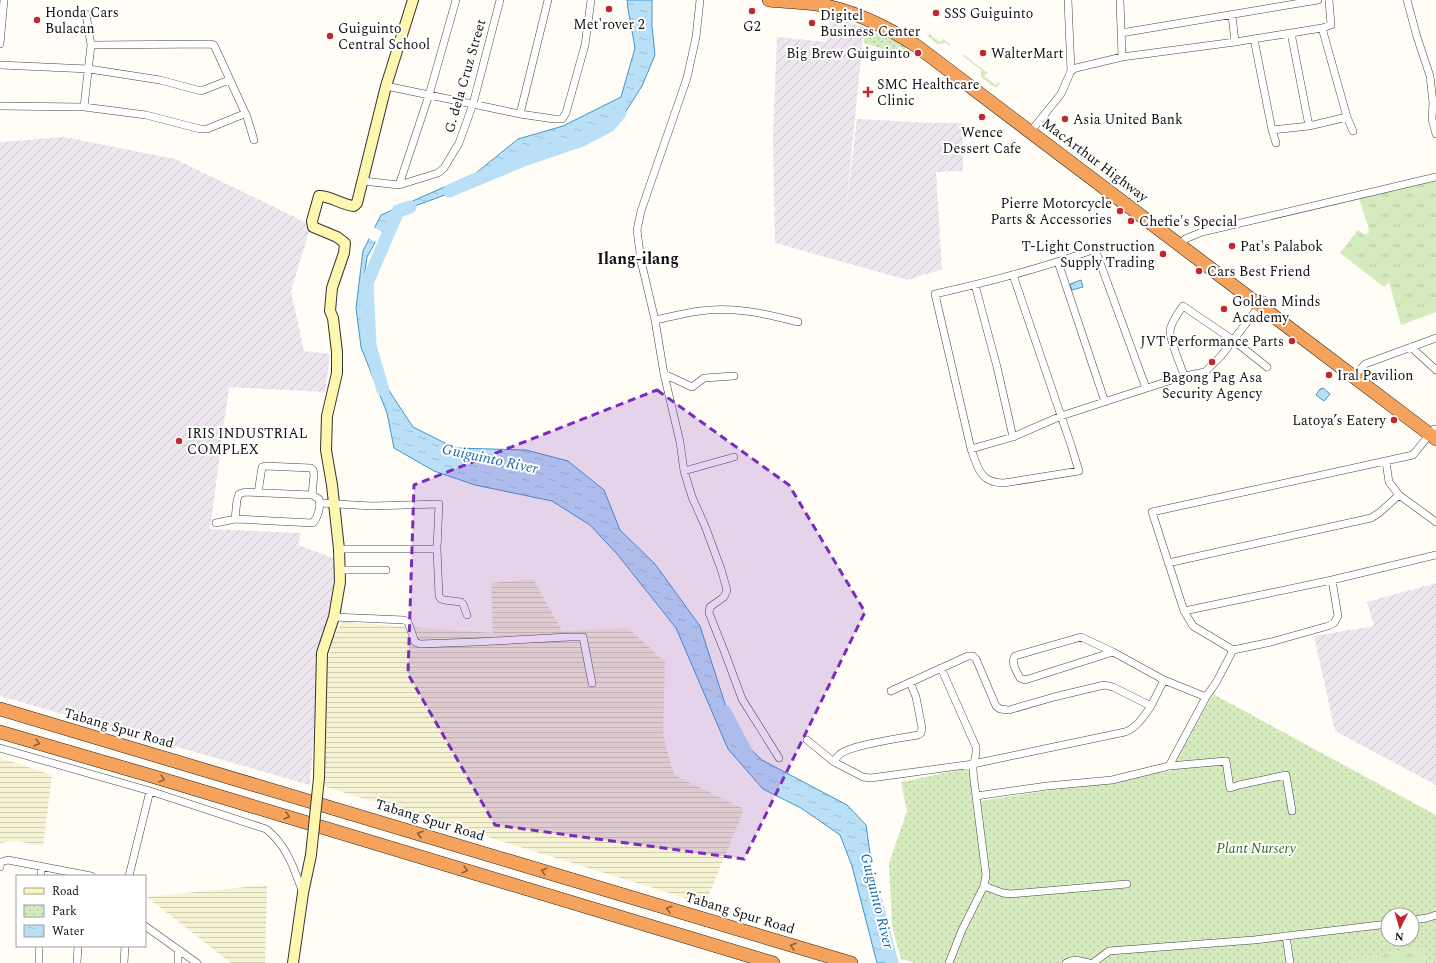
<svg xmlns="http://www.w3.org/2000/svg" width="1436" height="963" viewBox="0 0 1436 963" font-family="Spectral,serif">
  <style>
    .industrial { fill: url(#industrial-furrows) }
    .farmland { fill: url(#farmland-rules) }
    .grass { fill: url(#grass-tufts) }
    .park { fill: url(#park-dots); fill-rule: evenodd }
    .water { fill: url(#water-ripples); stroke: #3f96cf }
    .pier { fill: #fffdf5 }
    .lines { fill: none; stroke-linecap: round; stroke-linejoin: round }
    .river { stroke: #b9e0f7; stroke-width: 13 }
    .street-casing { stroke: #444; stroke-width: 8 }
    .secondary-casing { stroke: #333; stroke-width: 12 }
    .highway-casing { stroke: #222; stroke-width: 14 }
    .street { stroke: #fff; stroke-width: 7 }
    .secondary { stroke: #fff6b0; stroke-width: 10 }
    .highway { stroke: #f5a25d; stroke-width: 13 }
    .secondary-bridge-casing { stroke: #333; stroke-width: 12; stroke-linecap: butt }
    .secondary-bridge { stroke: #fff6b0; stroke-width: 10 }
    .oneway { stroke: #8e613b }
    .marked { fill: #7b2cbf; fill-opacity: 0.2; stroke: #7b2cbf; stroke-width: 3; stroke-dasharray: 8 5; stroke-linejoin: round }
    .poi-dot { fill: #c4262e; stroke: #fff; stroke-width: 1.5 }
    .labels { text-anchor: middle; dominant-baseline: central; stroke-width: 4; stroke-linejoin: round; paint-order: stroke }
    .poi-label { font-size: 14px; fill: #111; stroke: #fff; text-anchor: start }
    .street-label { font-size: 14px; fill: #111; stroke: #fff }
    .park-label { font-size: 14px; font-style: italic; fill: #2f6b1f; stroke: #fff }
    .water-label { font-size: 15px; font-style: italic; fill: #1768a6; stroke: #fff }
    .quarter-label { font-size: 16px; font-weight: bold; fill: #111; stroke: #fff }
  </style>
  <defs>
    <pattern id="industrial-furrows" width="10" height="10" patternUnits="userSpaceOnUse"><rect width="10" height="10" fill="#eee6ef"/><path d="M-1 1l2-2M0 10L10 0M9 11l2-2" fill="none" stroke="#cbc4cc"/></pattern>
    <pattern id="farmland-rules" width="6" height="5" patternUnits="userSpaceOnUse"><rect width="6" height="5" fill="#f6f3d4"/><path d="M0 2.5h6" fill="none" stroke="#d2cfb5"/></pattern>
    <pattern id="grass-tufts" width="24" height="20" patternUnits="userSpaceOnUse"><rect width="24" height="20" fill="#d5ebbd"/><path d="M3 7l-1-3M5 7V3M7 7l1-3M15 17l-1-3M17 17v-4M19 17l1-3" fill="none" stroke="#b6c8a1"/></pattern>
    <pattern id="park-dots" width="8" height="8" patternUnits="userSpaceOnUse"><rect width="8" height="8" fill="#d5ebbd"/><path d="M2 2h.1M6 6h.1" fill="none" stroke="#b6c8a1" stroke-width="1.8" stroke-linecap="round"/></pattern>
    <pattern id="water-ripples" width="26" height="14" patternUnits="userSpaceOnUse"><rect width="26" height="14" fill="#b9e0f7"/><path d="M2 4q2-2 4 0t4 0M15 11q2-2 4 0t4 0" fill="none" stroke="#9ebfd3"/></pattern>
  </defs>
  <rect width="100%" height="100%" fill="#fffdf5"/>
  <path class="industrial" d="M830,15L864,28L845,217L857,119L932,123H962L963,171L936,172L942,269L908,280L775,243L773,138L777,37L827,42Z
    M64,137L175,159L311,225L291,291L304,351L330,354L325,392L229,387L210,529L301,533L298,545L336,559L334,613L320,651L310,785L0,696V142Z
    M1436,583V785L1335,731L1314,636L1374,626L1367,602Z"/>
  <path class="farmland" d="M533,579L562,631L628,628L665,662L663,735L674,775L744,809L705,904L316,784L326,665L333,639L342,622L493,633L491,583Z
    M0,758L52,775L43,846L16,841L0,843Z
    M267,885L265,963H231L147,897Z"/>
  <path class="grass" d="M931,32L930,35L940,42L943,39L950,44L949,46L946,43L937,44L928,36Z
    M963,54L985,71L988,72L984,76L996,85L998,82L1000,83L996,88L981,77V70L962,55Z
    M1436,178V312L1401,325L1389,282L1384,287L1340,253L1358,230L1364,235L1369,233L1368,226L1358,195Z
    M1423,946L1426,963H1342Z"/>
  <path class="park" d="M865,28L900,43L906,47L902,55L864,43Z
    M1213,694L1436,815V963H1426L1423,946L1342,963H915L901,959L892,926L889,863L907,811L901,782L969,768L974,802L1171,771ZM1388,915H1412V939H1388Z"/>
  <path class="water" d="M627,0H652V26L655,55L642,86L619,122L540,152L501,163L453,192L401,211L380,234L367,257L362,291L378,374L413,427L455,448L526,450L568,461L604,490L620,530L655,564L700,626L735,735L762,760L847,805L866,825L873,875L883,931L891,963H877L852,866L840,835L801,808L763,789L728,749L676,628L617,554L590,525L552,501L475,485L434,471L394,448L387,413L361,347L356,308L363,251L381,215L476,173L518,139L563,126L621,97L635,48L628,9Z
    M1081,280L1083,287L1072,290L1070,284Z
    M1323,388L1330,394L1324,401L1316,395L1320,389Z"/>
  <path class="pier" d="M373,227L384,233L377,243L368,238Z"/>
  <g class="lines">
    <path class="river" d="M449,191L526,159L582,140L609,126L620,113
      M383,390L370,346L367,283L398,211L410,207
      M725,712L746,752
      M876,901L892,963"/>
    <defs>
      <path id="street" d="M700,0L696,37L687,78L641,211L637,230L641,261L655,320L664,374L680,442L684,471L692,497L705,526L721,569L727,590L724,597L710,607L709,613L725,653L742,699L779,758
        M1120,0L1122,57
        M1407,0L1417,37L1430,76L1433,103L1432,119L1436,134
        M1232,15L1235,42
        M1322,28L1347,117L1353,131
        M1121,33L1318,0
        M1291,33L1309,126
        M1254,39L1272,130L1276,143
        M0,44L4,0
        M91,45L210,44L214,45L247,117L254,140
        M0,65L89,69L160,80L201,91L229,80
        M1071,71L1076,68L1122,57L1235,42L1322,28L1331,25L1329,0
        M386,86L520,114L554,119H562L566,113L585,45L591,0
        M0,106L84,107L146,115L200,129H207L244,114
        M84,107L91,45L86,14
        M520,114L548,0
        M1272,130L1309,126L1347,117
        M1031,131L1061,94L1071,71L1068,0
        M363,181L399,185L438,173L444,168L459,143L473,104L500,0
        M399,185L429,95L456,0
        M1180,246L1185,239L1202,232L1436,177
        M1058,262L1105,402
        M1013,275L1071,445L1079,471L1004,483C980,483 978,468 971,449L935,294C989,282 1043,268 1095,249L1146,388
        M975,285L997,367L1013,437
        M655,320C670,317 685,313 700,311C734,306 766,314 798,322
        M1411,347L1436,370
        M664,374L692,387L704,378L734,376
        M1184,376C1181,365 1170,342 1170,331C1171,322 1178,313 1183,306L1233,340L1267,367
        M1354,377L1365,364L1436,338
        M971,449L1013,437L1061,416L1184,376L1205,372L1221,356L1264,300
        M1386,462L1389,482L1399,495L1436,522
        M684,471L734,457
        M258,493L262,467L265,466L311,468L313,470L314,474L312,495
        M320,503L372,506L439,504L437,549L439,596L441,599L444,600L461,602L463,604L467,615
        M216,523L235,519L313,523C318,517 321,507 319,499L312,495L245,492L239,494L237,500L235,519
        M339,549H437
        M1168,563L1371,518L1379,513L1399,495
        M339,570H386
        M1332,580L1338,616L1334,623L1328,626L1271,642L1233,650L1193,626L1184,611L1152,512L1413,455L1434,429
        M1184,611L1332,580L1436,555
        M334,617L404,620L408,622L415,642L420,644L475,642L569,637H583L592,683
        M1113,652L1025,680L1020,678C1017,672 1010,662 1015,656L1081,637L1113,652L1164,680L1206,697
        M941,668L976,747C977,756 974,760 973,767C973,777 975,786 976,796
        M891,691L968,656H973L976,659L996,706L1000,709L1009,710L1054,697L1104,685L1113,687L1151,706C1144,716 1137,728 1125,732L973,764L871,778L863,777L834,762C835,760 837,757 839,755C849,745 902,738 918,735L921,733L922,728L916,697L910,682
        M1151,706L1164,680
        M807,740L834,762
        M0,748L150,791L266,829C287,845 294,869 303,893
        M1169,766L1226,761L1230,788L1239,785L1286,775L1292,811
        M0,867L1,862L8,860L91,876
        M41,876V867
        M129,876L150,791
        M984,886L1003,893L1010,894L1127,884
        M1412,920L1427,918L1436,915
        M145,926L197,963
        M1286,936L1290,963
        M39,963V946
        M77,963L78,946
        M124,963L125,946
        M178,963V950
        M949,963L962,930L984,886L986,875L976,796L1047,786L1112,780L1169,766L1206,697L1217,681L1233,650
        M1066,963C1074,958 1080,961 1089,963
        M1093,963L1109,951L1254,940L1388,924"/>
      <path id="secondary" d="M319,778L322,653L334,617L340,582L339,549L332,485L326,450L327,416L337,373V352L333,318L330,311L332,288L344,253L345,243L337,237L313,227L312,221L319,196C331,196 342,205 354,206L357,203L386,86L413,0
        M293,963L303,893L311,855"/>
      <path id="highway" d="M769,0C786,2 805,2 822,5C857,12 889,28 918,47L1436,439
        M0,709L851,963
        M0,732L155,777L773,963"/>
    </defs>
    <use href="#street" class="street-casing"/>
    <use href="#secondary" class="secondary-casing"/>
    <use href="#highway" class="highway-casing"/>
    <use href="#street" class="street"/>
    <use href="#secondary" class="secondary"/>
    <use href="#highway" class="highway"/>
    <defs>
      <path id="secondary-bridge" d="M311,855L319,778"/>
    </defs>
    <use href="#secondary-bridge" class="secondary-bridge-casing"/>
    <use href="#secondary-bridge" class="secondary-bridge"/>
  </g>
  <defs><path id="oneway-chevron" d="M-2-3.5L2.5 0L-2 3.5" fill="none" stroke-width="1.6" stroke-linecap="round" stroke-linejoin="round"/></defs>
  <g class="oneway">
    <use href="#oneway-chevron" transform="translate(37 743) rotate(16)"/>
    <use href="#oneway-chevron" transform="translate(162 779) rotate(17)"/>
    <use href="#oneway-chevron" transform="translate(287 816) rotate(17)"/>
    <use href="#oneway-chevron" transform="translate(420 834) rotate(-163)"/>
    <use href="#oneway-chevron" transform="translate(465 870) rotate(17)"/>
    <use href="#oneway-chevron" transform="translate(544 871) rotate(-163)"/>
    <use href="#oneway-chevron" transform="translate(669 909) rotate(-163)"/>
    <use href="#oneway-chevron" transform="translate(793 946) rotate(-163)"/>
  </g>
  <path class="marked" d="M657,390L789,485L865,612L744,859L495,825L408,674L414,485Z"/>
  <g class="poi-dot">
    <circle cx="609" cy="9" r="4"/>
    <circle cx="752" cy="11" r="4"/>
    <circle cx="936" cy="13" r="4"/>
    <circle cx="37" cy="20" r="4"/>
    <circle cx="812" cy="23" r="4"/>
    <circle cx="330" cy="36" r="4"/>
    <circle cx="918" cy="53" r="4"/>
    <circle cx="983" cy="53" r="4"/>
    <path d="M866 86h4v4h4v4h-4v4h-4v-4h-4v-4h4z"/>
    <circle cx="982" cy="117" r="4"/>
    <circle cx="1065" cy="119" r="4"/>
    <circle cx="1120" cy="211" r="4"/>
    <circle cx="1131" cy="221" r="4"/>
    <circle cx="1232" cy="246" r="4"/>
    <circle cx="1163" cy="254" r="4"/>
    <circle cx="1199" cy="271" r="4"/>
    <circle cx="1224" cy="309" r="4"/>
    <circle cx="1292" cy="341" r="4"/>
    <circle cx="1212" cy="362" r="4"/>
    <circle cx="1329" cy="375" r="4"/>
    <circle cx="1394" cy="420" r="4"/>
    <circle cx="179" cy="441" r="4"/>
  </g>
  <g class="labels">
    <g class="poi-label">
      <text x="45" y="12">Honda Cars<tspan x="45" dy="16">Bulacan</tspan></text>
      <text x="944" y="13">SSS Guiguinto</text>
      <text x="820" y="15">Digitel<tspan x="820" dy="16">Business Center</tspan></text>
      <text x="609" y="24" text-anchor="middle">Met'rover 2</text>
      <text x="752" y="26" text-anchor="middle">G2</text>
      <text x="338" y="28">Guiguinto<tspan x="338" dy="16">Central School</tspan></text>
      <text x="910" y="53" text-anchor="end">Big Brew Guiguinto</text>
      <text x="991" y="53">WalterMart</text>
      <text x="877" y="84">SMC Healthcare<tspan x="877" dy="16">Clinic</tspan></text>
      <text x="1073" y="119">Asia United Bank</text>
      <text x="982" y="132" text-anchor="middle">Wence<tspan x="982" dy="16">Dessert Cafe</tspan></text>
      <text x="1112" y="203" text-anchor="end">Pierre Motorcycle<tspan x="1112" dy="16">Parts &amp; Accessories</tspan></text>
      <text x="1139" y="221">Chefie's Special</text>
      <text x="1155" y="246" text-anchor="end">T-Light Construction<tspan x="1155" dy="16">Supply Trading</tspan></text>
      <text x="1240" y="246">Pat's Palabok</text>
      <text x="1207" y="271">Cars Best Friend</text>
      <text x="1232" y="301">Golden Minds<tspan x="1232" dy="16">Academy</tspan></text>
      <text x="1284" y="341" text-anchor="end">JVT Performance Parts</text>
      <text x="1337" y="375">Iral Pavilion</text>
      <text x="1212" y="377" text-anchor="middle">Bagong Pag Asa<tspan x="1212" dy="16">Security Agency</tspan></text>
      <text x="1386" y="420" text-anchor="end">Latoya’s Eatery</text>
      <text x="187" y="433">IRIS INDUSTRIAL<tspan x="187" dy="16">COMPLEX</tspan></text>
    </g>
    <g class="street-label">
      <text transform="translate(465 76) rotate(-74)">G. dela Cruz Street</text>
      <text transform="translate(1095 160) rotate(37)">MacArthur Highway</text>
      <text transform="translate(119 728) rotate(16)">Tabang Spur Road</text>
      <text transform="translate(430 820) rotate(17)">Tabang Spur Road</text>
      <text transform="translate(740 913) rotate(17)">Tabang Spur Road</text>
    </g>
    <g class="park-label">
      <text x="1256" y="848">Plant Nursery</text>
    </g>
    <g class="water-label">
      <text transform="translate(490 459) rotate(12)">Guiguinto River</text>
      <text transform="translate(877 901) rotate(76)">Guiguinto River</text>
    </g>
    <g class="quarter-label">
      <text x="638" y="259">Ilang-ilang</text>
    </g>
  </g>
  <rect x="16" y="875" width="130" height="72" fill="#ffffff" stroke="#a0a0a0"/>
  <rect x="24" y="888" width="20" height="6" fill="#fff6b0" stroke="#a0a0a0"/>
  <text x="52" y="895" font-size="12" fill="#111111">Road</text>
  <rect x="24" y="905" width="20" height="12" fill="url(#park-dots)" stroke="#a0a0a0"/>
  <text x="52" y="915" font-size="12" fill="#111111">Park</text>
  <rect x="24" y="925" width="20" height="12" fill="url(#water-ripples)" stroke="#a0a0a0"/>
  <text x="52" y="935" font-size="12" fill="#111111">Water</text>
  <g transform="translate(1400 927) rotate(185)"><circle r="19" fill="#ffffff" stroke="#a0a0a0"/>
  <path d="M0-3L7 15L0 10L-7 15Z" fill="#c4262e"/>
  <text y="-6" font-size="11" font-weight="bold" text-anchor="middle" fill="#111111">N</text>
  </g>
</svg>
